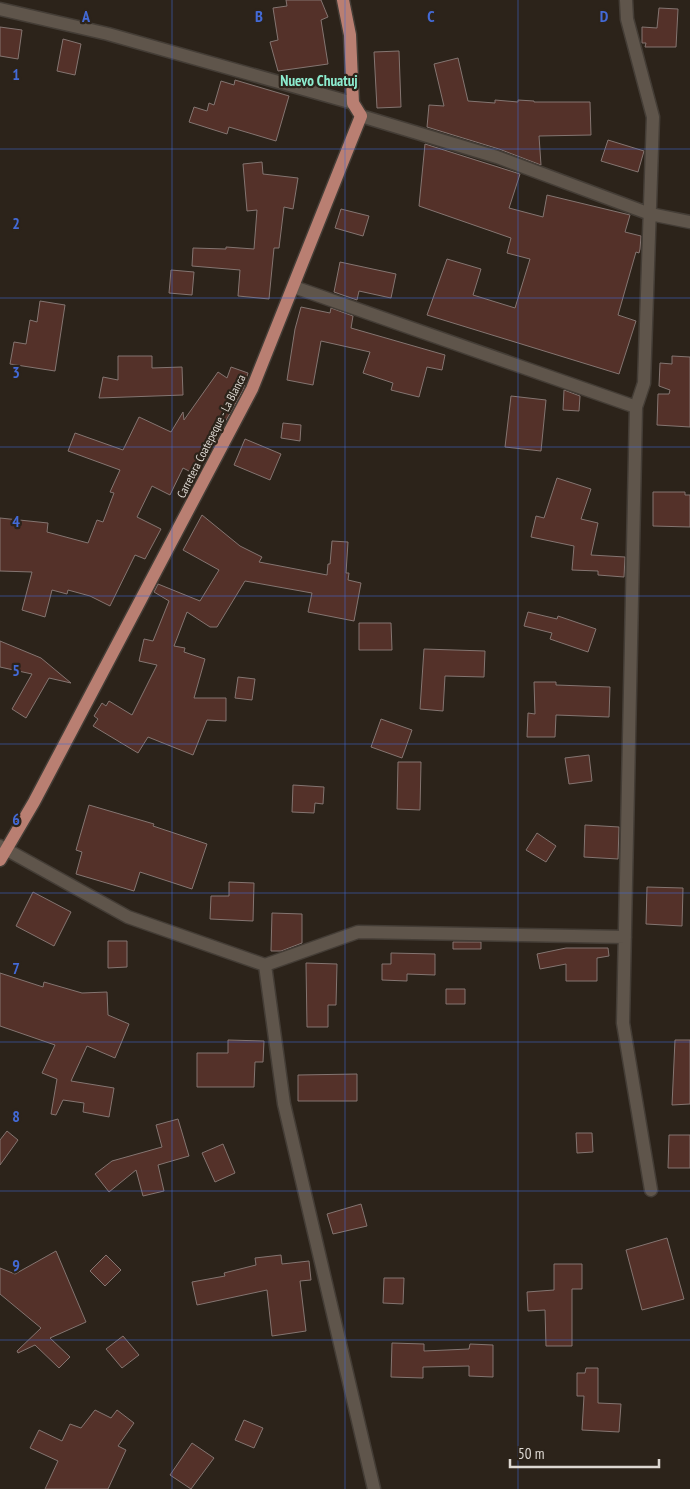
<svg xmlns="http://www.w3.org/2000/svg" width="690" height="1489" viewBox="0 0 690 1489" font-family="'PT Sans Narrow',sans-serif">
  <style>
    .building { fill: #543129; stroke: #847571 }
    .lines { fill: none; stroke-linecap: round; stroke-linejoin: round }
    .minor-casing { stroke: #443d36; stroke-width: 15 }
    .major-casing { stroke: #443d36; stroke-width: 15 }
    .minor { stroke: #5f554b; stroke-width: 12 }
    .major { stroke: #b97f72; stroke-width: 12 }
    .grid { fill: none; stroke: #436ad7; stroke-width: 1; stroke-opacity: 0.55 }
    .labels { text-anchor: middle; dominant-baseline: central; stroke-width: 4.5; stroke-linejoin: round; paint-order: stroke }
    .street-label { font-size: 12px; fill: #ddd8d2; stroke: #2c231a }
    .quarter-label { font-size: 15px; font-weight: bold; fill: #8ceccf; stroke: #2c231a }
    .grid-label { font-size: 16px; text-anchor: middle; font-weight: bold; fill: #436ad7; stroke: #2c231a; stroke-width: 4.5; stroke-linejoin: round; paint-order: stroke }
  </style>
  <rect width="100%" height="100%" fill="#2c231a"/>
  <path class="building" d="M286,0H321L328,17L321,20L328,64L278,71L270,42L278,40L273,8L287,6Z
    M659,8L678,9L676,47H645L646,43H642V27L657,28Z
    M0,27L22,30L18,59L0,56Z
    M63,39L81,44L75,75L57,71Z
    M399,51L401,107L377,108L374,52Z
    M458,58L468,101L495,103V100L518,102V100L534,101V102H590L591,135L539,136L541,165L499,149L427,127L429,105L444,106L434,64Z
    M235,80L289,96L276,141L229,127L227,134L189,122L194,107L207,111L209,103L214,105L221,81L234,85Z
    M608,140L644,151L638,172L601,161Z
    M425,144L520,174L509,208L543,217L547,195L630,215L625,232L641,236L640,249L639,253L636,252L618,315L636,321L619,374L427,315L447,259L481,269L473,295L515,308L530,259L507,253L511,238L419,206Z
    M262,162L263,174L298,178L293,209L284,207L279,248H274L269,299L238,296L240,270L192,266L193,248L226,249V247L254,249L257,210L247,211L243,164Z
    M341,209L369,216L363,236L335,228Z
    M340,262L396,274L391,298L359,291L357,300L334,292Z
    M171,270L194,272L192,295L169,293Z
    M40,301L65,305L55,371L10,364L14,342L26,344L30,320L37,322Z
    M301,307L330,313L331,308L353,316L351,328L445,355L442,370L427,367L419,397L391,390L393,383L363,373L370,352L321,341L313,385L287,380L295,329Z
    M118,356H152V368L182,367L183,395L99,398L103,377L118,380Z
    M672,356L690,357V427L657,425L658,394H669L670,390L659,386L660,363L672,364Z
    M231,367L248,373L243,390L215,440L211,438L193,473L183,468L170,495L152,486L137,517L161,529L145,559L135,555L110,606L90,596L68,590L67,594L52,590L45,617L22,610L32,572L0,571V518L48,523L47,532L88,543L97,520L103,522L114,493L110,492L120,470L68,451L75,433L123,450L139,417L171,432L183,412L184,420L218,372L227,378Z
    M564,390L580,396L579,411L563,410Z
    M511,396L546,400L541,451L505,447Z
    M283,423L301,425L300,441L281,438Z
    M245,439L281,454L270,480L234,465Z
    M557,478L591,489L581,519L598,523L591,555L625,557L624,577L598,575V571L572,570L574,546L531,537L536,516L544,518Z
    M653,492H685V495H690V527L653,526Z
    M202,515L240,546L262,557L259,562L327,575L328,564H330L332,541L348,542L346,573H349L348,580L361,583L354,621L308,612L312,593L245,581L217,627H210L187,612L174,646L185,648L184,652L205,659L194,698H226V721L207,720L193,755L148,737L138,753L93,726L98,719L94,716L102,703L106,706L109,701L132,715L157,665L139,661L144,639L153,641L169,601L154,592L158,584L200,601L219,570L183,550Z
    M528,612L557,619L558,616L596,629L588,652L550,639L552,633L524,626Z
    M359,623H391L392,650H359Z
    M0,641L41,658L71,683L49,678L26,718L12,709L32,674L0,667Z
    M424,649L485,651L484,677L445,676L443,711L420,709Z
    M238,677L255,679L252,700L235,698Z
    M534,682H556V685L610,687L609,717L556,715L555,737H527L528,713L535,714Z
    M381,719L412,730L402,758L371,747Z
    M589,755L592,781L569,784L565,758Z
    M398,762H421L420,810L397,809Z
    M293,785L324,787L323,804L315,803L314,813L292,812Z
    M89,805L154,824L153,826L207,844L192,889L140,872L134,891L76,874L82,852L76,850Z
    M585,825L619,827L618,859L584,857Z
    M537,833L556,846L546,862L526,850Z
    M229,882L254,883L253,921L210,919L211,896H229Z
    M647,887L683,888L682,926L646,924Z
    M33,892L71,912L54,946L16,926Z
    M272,913L302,914V943L281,951H271Z
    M108,941H127V967L108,968Z
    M453,942H481V949H453Z
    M566,948H608L609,956L597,958V981H566V964L540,969L537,954Z
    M391,953L435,954V975L407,974V981L382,980V964H391Z
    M306,963L337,964L336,1005H328V1027H307Z
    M0,973L43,987L44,982L82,993L107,992L108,1015L129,1024L115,1058L87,1046L71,1081L114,1088L109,1117L83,1112L84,1103L63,1100L56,1115L51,1114L57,1079L42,1073L55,1045L0,1026Z
    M446,989H465V1004H446Z
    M228,1040L264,1041L263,1062H255L254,1087H197V1053H228Z
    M675,1040H690V1104L672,1105Z
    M357,1074V1101H298V1075Z
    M178,1119L189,1156L158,1165L164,1191L143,1196L136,1170L109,1192L95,1174L112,1161L162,1147L156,1125Z
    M7,1131L18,1140L0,1165V1140Z
    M576,1133H592L593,1152L577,1153Z
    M669,1135H690V1168H668Z
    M223,1144L235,1173L215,1182L202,1153Z
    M361,1204L367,1226L333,1234L327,1214Z
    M667,1238L684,1299L642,1310L626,1250Z
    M56,1251L86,1322L50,1338L70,1357L59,1368L35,1345L18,1353L17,1351L41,1328L0,1294V1268L15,1274Z
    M106,1255L121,1270L105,1286L90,1271Z
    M281,1255L282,1264L309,1261L311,1280L300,1281L306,1331L272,1336L267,1290L197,1305L192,1282L225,1276L224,1273L256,1265L255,1258Z
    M554,1264H582V1289H572V1346H546L545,1310L528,1311L527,1292L554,1290Z
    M384,1278H404L403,1304L383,1303Z
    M123,1336L139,1355L122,1368L106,1349Z
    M392,1343L424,1344V1351L469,1349L470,1344L493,1345V1377L469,1376V1366L423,1367V1378L391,1377Z
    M586,1368H598V1403L621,1404L619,1432L582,1430L584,1396H577V1373H585Z
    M95,1410L111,1418L117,1410L134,1423L118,1446L126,1450L108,1489H45L58,1461L30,1448L39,1430L62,1441L70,1424L81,1428Z
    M244,1420L263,1428L254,1448L235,1440Z
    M192,1443L214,1458L191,1489L170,1475Z"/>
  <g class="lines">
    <defs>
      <path id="minor" d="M626,0L627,19L653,117L644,383L636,407L623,1023L651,1190
        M0,9L108,34L353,103
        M361,116L497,157L650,214L690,222
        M294,287L636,407
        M0,846L128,917L265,965L358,932L625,937
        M265,965L284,1104L374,1489"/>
      <path id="major" d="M0,860L34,802L252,389L361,116L353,103L350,35L343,0"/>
    </defs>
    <use href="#minor" class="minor-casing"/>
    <use href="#major" class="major-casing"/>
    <use href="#minor" class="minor"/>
    <use href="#major" class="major"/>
  </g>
  <path class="grid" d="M172,0V1489M345,0V1489M518,0V1489M0,149H690M0,298H690M0,447H690M0,596H690M0,744H690M0,893H690M0,1042H690M0,1191H690M0,1340H690"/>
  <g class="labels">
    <g class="street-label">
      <text transform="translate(211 436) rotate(-63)">Carretera Coatepeque - La Blanca</text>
    </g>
    <g class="quarter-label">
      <text x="319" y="80">Nuevo Chuatuj</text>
    </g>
  </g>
  <g class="grid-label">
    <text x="86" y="22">A</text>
    <text x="259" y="22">B</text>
    <text x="431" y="22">C</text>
    <text x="604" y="22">D</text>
    <text x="16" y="80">1</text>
    <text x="16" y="229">2</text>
    <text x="16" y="378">3</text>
    <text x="16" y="527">4</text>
    <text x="16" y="676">5</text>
    <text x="16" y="825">6</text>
    <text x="16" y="974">7</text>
    <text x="16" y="1122">8</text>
    <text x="16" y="1271">9</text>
  </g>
  <path d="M510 1459v8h149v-8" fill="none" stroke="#ddd8d2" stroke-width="2.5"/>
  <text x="518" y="1459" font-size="15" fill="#ddd8d2" stroke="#2c231a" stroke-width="4" paint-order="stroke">50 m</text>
</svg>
